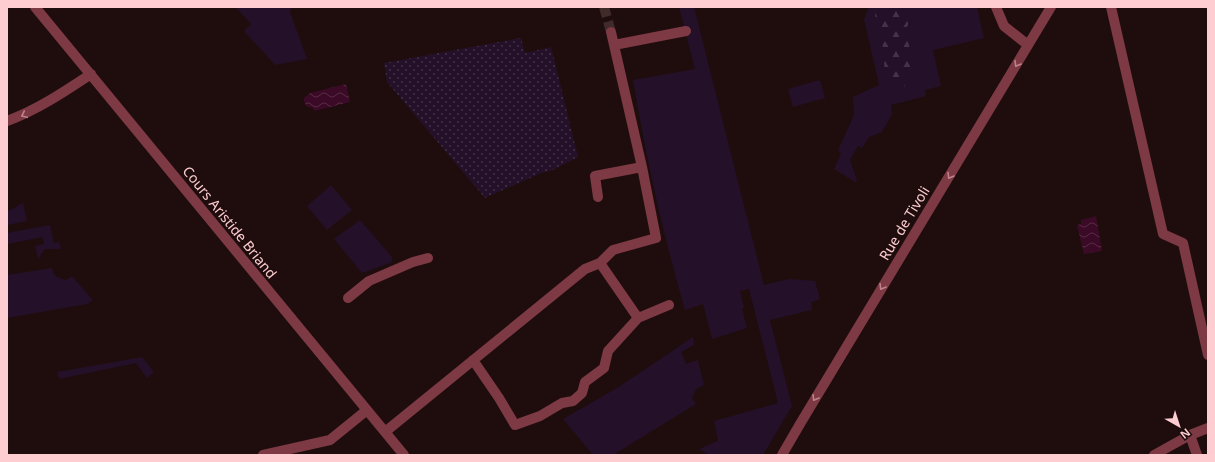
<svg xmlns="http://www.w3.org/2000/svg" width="1215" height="462" viewBox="0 0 1215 462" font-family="'Noto Sans',sans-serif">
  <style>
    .grass { fill: #241029 }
    .forest { fill: url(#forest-firs) }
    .garden { fill: url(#garden-dots) }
    .water { fill: url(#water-waves) }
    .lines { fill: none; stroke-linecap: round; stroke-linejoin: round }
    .minor-tunnel { stroke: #402a2a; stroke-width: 10; stroke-dasharray: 10 5; stroke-linecap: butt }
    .minor { stroke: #7d3944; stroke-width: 10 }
    .oneway { stroke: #be838a }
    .labels { text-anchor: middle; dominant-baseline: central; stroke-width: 3; stroke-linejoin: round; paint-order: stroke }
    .street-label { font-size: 14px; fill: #fecdd1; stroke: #1f0d0d }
  </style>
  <defs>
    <pattern id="forest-firs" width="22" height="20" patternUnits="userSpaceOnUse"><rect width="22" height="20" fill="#241029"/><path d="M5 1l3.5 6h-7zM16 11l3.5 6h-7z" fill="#453247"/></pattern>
    <pattern id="garden-dots" width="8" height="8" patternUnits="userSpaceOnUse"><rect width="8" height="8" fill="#241029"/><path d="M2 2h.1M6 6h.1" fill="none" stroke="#453247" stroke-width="1.8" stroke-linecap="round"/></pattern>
    <pattern id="water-waves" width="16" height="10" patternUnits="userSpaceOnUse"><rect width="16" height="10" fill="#3b0a26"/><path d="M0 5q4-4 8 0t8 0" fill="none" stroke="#582c44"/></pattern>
  </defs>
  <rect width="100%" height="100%" fill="#1f0d0d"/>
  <path class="grass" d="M236,7H294L291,8L290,12L307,59L275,65L244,31L251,24Z
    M679,7H694L764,285L789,279L815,281L820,299L811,302L812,310L770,320L792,406L763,455H709L699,449L718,441L714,421L778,403L749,289L740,291L744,308L742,309L747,328L712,339L703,304L685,310C663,234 646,157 633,80L695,69Z
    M869,7H977L984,38L933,50L941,86L925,90L926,96L891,105L892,114L882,132L869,137L862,148L858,146L850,160L857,180L855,182L834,169L841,154L838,150L854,115L853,97L879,85L864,19Z
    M820,80L825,98L793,107L788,89Z
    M331,185L352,210L327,230L307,206Z
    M23,203L27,221L8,225L7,211C14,210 16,205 23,203Z
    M360,220L392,257V261L390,263L362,273L334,239Z
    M50,225L54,243L59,242L61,249H45L38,259L35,246L44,244L43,237L7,244V233Z
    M52,268C54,277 58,278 66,280L72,276L93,300L87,304L7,318V275Z
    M693,337L694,345L681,352L686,364L698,360L704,385L696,389L692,398L696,404L613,455H593L563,419L617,388Z
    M142,357L154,372L147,378L136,363L59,379L57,372Z"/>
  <path class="forest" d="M875,7H922L911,16L906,30L912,60L903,91L895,89L884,76C885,63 884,51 881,38C879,28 874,18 875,7Z"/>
  <path class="garden" d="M521,38L525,53L551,47L578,157L553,170L541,173L485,198L387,82L384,63Z"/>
  <path class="water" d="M346,84L350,102L314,111L313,108L306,106L304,101V98L310,93Z
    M1096,216L1102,251L1084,254L1077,225L1081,224V220Z"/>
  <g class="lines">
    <path class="minor-tunnel" d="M604,7L611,32"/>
    <path class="minor" d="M35,7L404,455
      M996,7L1004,26L1028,45
      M1111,7L1163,234L1183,243L1208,355
      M611,32L642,167
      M614,45L686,31
      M7,121C37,110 64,92 91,74
      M598,197L595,176L642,167L656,238L613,250L600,263L638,318
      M348,298L369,281L413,262L428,258
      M473,360L499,398L515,425L540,416L562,403L573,401L582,393L585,382L604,368L608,351L638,318L669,305
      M385,432L585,269L600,263
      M263,455L330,440L367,410
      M782,455L800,424L1051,7
      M1154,455L1190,435
      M1197,455L1190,435L1208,428"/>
  </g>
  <defs><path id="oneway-chevron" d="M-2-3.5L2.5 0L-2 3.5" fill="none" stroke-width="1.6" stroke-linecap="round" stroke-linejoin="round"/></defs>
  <g class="oneway">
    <use href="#oneway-chevron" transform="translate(1017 64) rotate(121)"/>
    <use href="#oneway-chevron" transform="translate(24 115) rotate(155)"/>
    <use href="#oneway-chevron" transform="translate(950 176) rotate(121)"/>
    <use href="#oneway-chevron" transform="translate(882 287) rotate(121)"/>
    <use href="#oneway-chevron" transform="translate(815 398) rotate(121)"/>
  </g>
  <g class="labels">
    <g class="street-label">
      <text transform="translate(230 222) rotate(51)">Cours Aristide Briand</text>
      <text transform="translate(904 223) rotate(-59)">Rue de Tivoli</text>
    </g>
  </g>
  <rect width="1215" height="462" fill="none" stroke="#fecdd1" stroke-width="16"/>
  <g transform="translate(1179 426) rotate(141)" stroke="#1f0d0d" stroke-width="3" paint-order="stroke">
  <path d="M0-3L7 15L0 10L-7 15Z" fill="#fecdd1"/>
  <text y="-6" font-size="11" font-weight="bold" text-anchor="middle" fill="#fecdd1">N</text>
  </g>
</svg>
